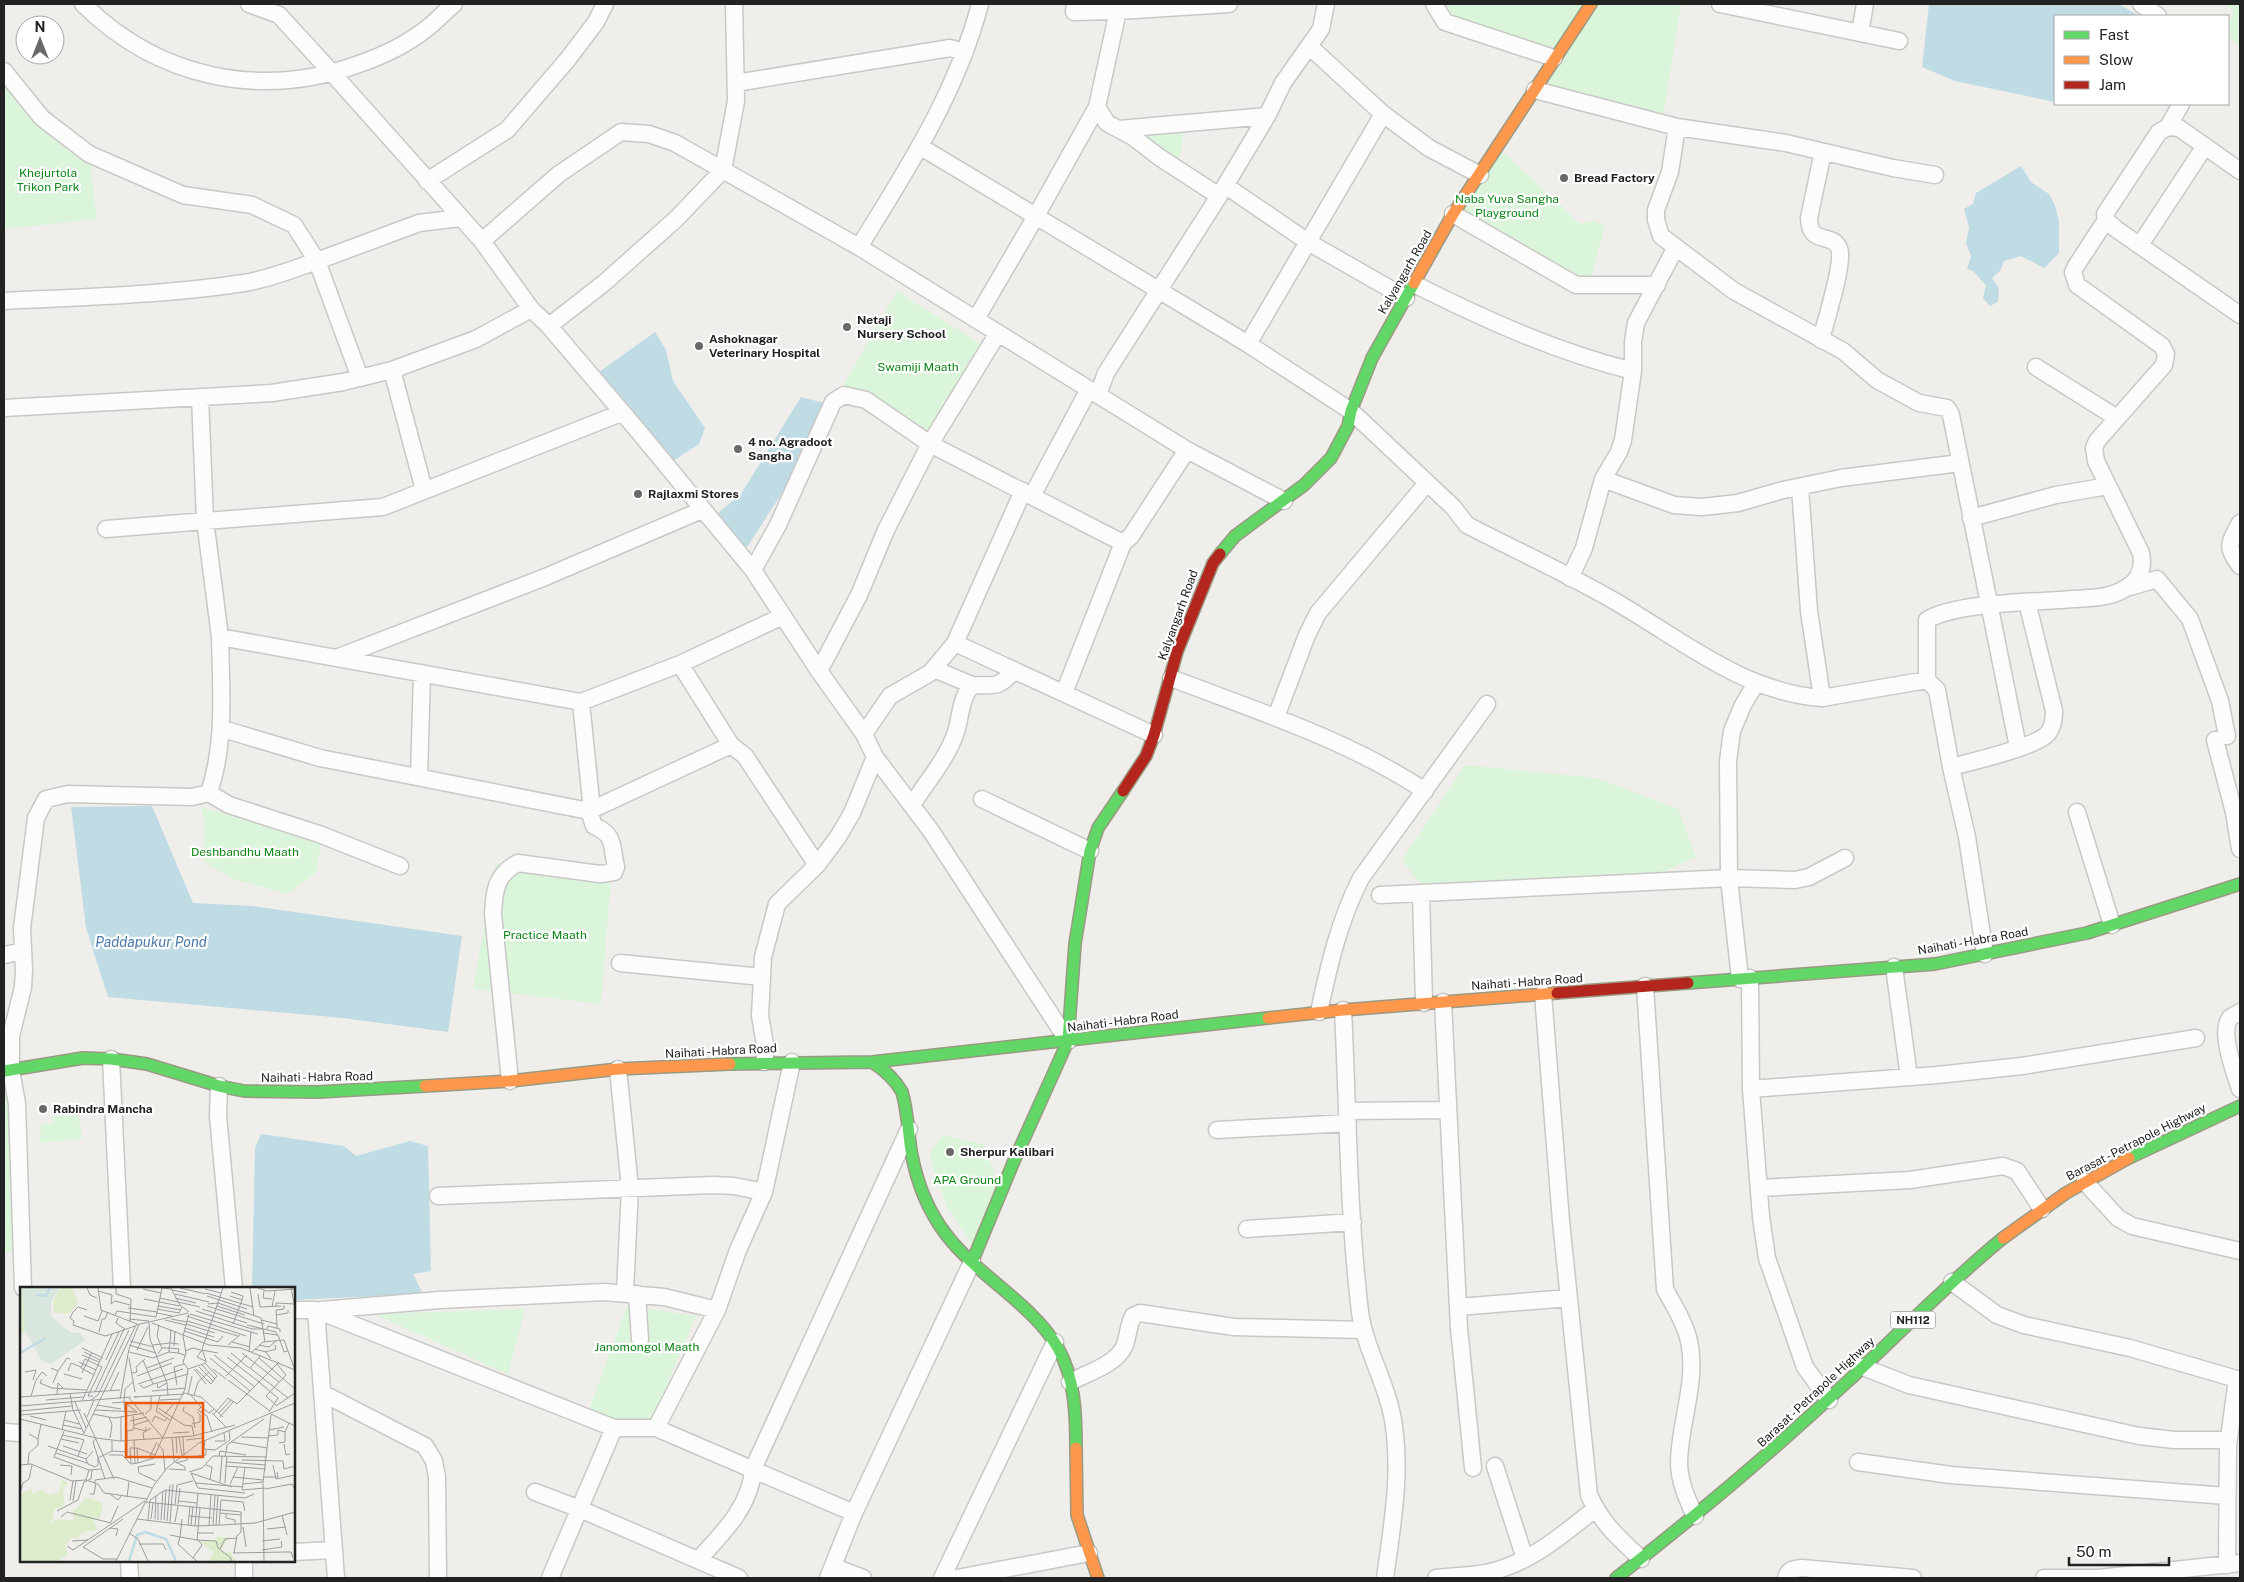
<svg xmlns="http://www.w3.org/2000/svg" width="2244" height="1582" viewBox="0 0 2244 1582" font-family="'Public Sans',sans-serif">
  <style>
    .park { fill: #daf5da }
    .water { fill: #bfdbe3 }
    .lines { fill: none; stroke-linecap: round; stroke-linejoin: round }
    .street-casing { stroke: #c9c8c7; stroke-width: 19 }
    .fast-casing { stroke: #999a82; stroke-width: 14 }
    .slow-casing { stroke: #999a82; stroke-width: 14 }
    .jam-casing { stroke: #999a82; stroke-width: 14 }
    .street { stroke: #fdfcfc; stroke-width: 16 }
    .fast { stroke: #63d668; stroke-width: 11 }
    .slow { stroke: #ff974d; stroke-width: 11 }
    .jam { stroke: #b3261e; stroke-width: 11 }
    .poi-dot { fill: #6a6968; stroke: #fff; stroke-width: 2 }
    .labels { text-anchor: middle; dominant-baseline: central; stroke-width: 4.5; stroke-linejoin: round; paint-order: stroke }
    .shield { fill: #fff; stroke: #646464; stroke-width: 1 }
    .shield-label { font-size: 11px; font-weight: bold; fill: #222 }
    .park-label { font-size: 12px; fill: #0c8416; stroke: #fff }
    .poi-label { font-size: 12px; font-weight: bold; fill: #222; stroke: #fff; text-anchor: start }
    .street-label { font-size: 12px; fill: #222; stroke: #fff }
    .water-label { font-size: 14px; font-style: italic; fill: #4a7aab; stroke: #fff }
    .inset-river { fill: none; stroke: #bfdbe3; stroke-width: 2.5 }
    .inset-road { fill: none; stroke: #9e9c9b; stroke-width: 1 }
    .view { fill: #e8590c; fill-opacity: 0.15; stroke: #e8590c; stroke-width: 2.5 }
    .inset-edge { fill: none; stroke: #222; stroke-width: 2.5 }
  </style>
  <rect width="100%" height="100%" fill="#f0eeeb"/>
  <path class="park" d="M1438,4H1681L1663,118L1535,90L1559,54L1448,20Z
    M2226,4H2240V46L2228,37V24L2234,12Z
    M4,79L89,154L97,219L4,229Z
    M1184,131L1179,161L1151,145L1146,133Z
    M1498,147L1580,224L1594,221L1605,226L1589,285L1453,214Z
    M897,291L990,350L940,440L843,386Z
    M1465,765L1596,778L1678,809L1696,857L1656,875L1513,885L1420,884L1402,860Z
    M201,807L321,843L316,873L287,894L233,879L204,862V819Z
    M496,863L611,878L601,1004L473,989Z
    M12,1088L29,1248L4,1254V1089Z
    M78,1113L82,1139L40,1143L41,1125L54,1123V1114Z
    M943,1135L983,1144L994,1172L998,1190L975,1249L947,1206L935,1174L930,1153Z
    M627,1306L696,1316L645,1436L589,1410Z
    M525,1309L508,1374L374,1314L524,1309Z"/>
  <path class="water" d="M1929,4H2119L2139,16H2055V102L1955,81L1922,67Z
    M2021,166L2031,182L2049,194L2055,205L2059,222V253L2044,268L2021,256L2004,261L2000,271L1992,278L1999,288L1998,302L1990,306L1983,298L1986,285L1973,271L1967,269L1971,256L1966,243L1969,227L1964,209L1973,204L1976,193Z
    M655,332L666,350L673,381L705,428L699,444L673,461L599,372Z
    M801,397L832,405L794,474L748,546L726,544L710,520L741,494Z
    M152,806L193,903L253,906L462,936L448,1032L343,1018L108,997L86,928L71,807Z
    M261,1134L344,1146L356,1156L410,1141L428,1146L431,1271L413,1274L423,1294L294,1300V1288H252L255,1148Z"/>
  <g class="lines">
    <defs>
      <path id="street" d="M83,4C158,78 260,100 359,64C382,56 406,45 426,29C436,22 444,12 454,4
        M249,4L279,15L333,74L482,241L531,309L549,326L639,432L753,570L819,671L864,734L875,757L931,831L1068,1041
        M980,4C957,92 907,170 859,247L1187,450L1284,501
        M1075,4L1074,12L1118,11L1229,4
        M1434,4L1445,22L1554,58
        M1720,4L1899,41
        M2141,4L2158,16
        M1118,11L1097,107L1107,123L1133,137L1159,157L1219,196
        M1860,33L1865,4
        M1309,46L1383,114L1429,148L1480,175
        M4,71L42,118L89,154L183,195L252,205L294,225L317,261C294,269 269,279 244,283C165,295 84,297 4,301
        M736,83L950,48L965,52
        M1535,90L1677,127L1786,143L1893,168L1935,175
        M1677,127L1670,172L1656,210V220L1661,236L1734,291L1843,351L1877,380L1919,403L1947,408L1951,415L2018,747
        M2168,127L2181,104
        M1119,129L1267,116
        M921,147L1248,344L1351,411L1453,507L1467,525C1519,552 1573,576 1623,606C1685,643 1747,693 1822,698L1927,680L1937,690L1951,767L1967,837L1985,954
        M2240,171L2179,128L2168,127L2159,132L2105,214L2106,220L2116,229L2240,315
        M427,181L507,130L568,59L596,22L605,4
        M1226,186L1308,242L1406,298
        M1453,214L1576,285H1657
        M482,241L559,174L621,132L649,134L675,143L859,247
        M2140,245L2205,146
        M1414,284C1486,320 1554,351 1633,371
        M976,319L1036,216L1097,107
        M549,326L604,283L676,219L723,170L736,101L734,4
        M1821,340C1825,322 1845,262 1839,248C1831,231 1810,247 1809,218L1823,152
        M1248,344L1383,114
        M2036,367L2117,418
        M392,370L424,490
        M360,378L317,261L419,223L460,218
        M1098,395L1106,373L1219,196L1267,116L1283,83L1321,29L1326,4
        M200,397L205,520L220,637L336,658L543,578L702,510
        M4,408L272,393L343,382L392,370L476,339L531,309
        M1603,479L1674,505L1702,507L1738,503L1783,490L1841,478L1960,463
        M1800,487L1809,611L1822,698
        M1032,496L1089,389
        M1971,518L2056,495L2108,486
        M2240,523C2229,544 2225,546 2240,566
        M106,529L383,507L621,413
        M753,570L778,525L833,402L844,395L866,400L930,444L1123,543L1131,536L1187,450
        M1570,578L1584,548L1603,479L1619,452L1623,440L1633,371V342L1636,323L1676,247
        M2130,587L2157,579L2190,619L2220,701L2227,736
        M955,643L1023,491
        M336,658L581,702L680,664L783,616
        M680,664L731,745L745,756L817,865
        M934,669L972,685
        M819,671L859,595L886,530L930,444L998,333
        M1171,678C1257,711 1348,740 1425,791
        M1927,680V620C1957,602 2038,602 2074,599C2091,598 2111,598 2126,588C2140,580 2144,568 2141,553L2096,461L2094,448L2097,441L2164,365L2166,354L2162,346L2077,285L2073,272L2076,266L2106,220
        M1064,693L1123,543
        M1276,717L1307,635L1318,613L1427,483
        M223,729L320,758L589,811L591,801L581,702
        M864,734L890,696L930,673L955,643L1154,735
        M2215,740L2234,812L2240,849
        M1951,767C1974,761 2028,749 2045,736C2053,730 2054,720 2054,711L2027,602
        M419,777L422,673
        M209,793L229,805L319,834L400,866
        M982,799L1090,851
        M912,805C927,781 947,759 956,732C961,716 960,699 972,685C994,685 999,689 1014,670
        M2077,812L2112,925
        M1421,894L1424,1003
        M1380,895L1729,878L1795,880L1809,877L1845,858
        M4,955L23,951
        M620,963L762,977
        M1894,967L1909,1077
        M1750,978L1751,1089L1761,1217L1767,1258L1805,1367L1829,1400
        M1740,979L1729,878L1728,761L1732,731L1743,705L1756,683
        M1645,986L1665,1289C1673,1305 1683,1318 1688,1337C1699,1379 1680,1419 1679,1462C1679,1481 1687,1499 1695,1516
        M1543,994L1561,1221L1589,1495C1602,1524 1618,1537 1641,1559
        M1443,1002L1459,1328L1473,1468
        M1343,1010C1348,1110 1348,1212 1360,1312C1365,1349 1387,1383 1393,1420C1402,1473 1392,1526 1385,1578
        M1319,1012C1329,965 1339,921 1361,878L1487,704
        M2240,1012C2237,1014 2232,1016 2230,1018C2219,1033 2235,1073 2240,1089
        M111,1059L122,1288
        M764,1062L766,1050L760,1016L763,957L777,904L817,865L838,837L852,813L875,757
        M618,1069L630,1188L625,1292
        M510,1081L493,914C494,891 496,874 518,863L600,874L614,872L616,867C611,847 616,835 594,826L589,811L731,745
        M219,1086L218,1116L234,1288
        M1751,1089L1937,1075L2022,1066L2196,1038
        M1348,1111L1448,1110
        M1217,1130L1348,1123
        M2085,1182L2118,1218L2132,1226L2240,1251
        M1759,1188L1910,1180L2003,1166L2017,1171L2042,1209
        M438,1196L713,1185L734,1186L764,1192
        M1247,1229L1353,1222
        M1952,1282L1997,1315L2024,1325L2130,1348L2240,1380
        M23,1288L17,1104L11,1070V1036L23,987L24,970L22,928L36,818L46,799L68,794L192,797L209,793C226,742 221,690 220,637
        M637,1294L640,1339
        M1458,1307L1569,1298
        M294,1310H316L336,1578
        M316,1310L614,1428H656L854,1513
        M321,1310L440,1300L604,1292L664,1297L717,1310
        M1863,1367L1909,1385L2139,1436L2174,1440H2228
        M1070,1382C1087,1373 1115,1365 1124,1347C1128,1338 1128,1326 1133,1316L1140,1313L1234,1327L1364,1330
        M322,1393L425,1446L434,1461L437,1477L438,1578
        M656,1428L717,1310L738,1250L764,1192L792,1062
        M4,1432L21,1433
        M1858,1462L1951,1475L2227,1496
        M1495,1466L1525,1559
        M535,1492L580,1509L739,1578
        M294,1552L334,1550
        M698,1560C722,1534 751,1506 753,1469L909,1129
        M129,1561L130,1578
        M244,1561V1578
        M2227,1565L2228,1446L2237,1379
        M834,1567L863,1578
        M550,1578L614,1428
        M828,1578L854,1513L972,1262
        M942,1578L1055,1342
        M957,1578L1089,1553
        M1436,1578C1452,1576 1469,1576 1486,1573C1529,1564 1561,1536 1595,1509
        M1786,1578C1788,1569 1794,1569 1802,1568L1913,1578
        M2044,1578H2098L2240,1563"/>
      <path id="fast" d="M1220,554L1235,536L1304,485L1331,458L1348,426L1351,411L1372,358L1414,283
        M1688,983L1935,964L2087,933L2240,884
        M872,1062C885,1070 894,1078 902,1092C907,1109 908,1126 910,1144C914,1172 924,1202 940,1226C971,1273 1031,1301 1058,1348C1075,1378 1076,1415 1076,1448
        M730,1064L872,1062L1268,1018
        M4,1071L83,1058L111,1059L147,1064L219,1086L244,1091L318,1092L425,1086
        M2129,1158L2240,1106
        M972,1262L1014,1161L1068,1041L1075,944L1090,851L1098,828L1123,791
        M1616,1578C1696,1516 1773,1451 1847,1382C1899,1334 1948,1283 2003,1238"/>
      <path id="slow" d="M1414,283L1453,214L1591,4
        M1268,1018L1343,1010L1557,993
        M425,1086L510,1081L618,1069L730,1064
        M2003,1238L2066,1193L2129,1158
        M1076,1448L1077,1515L1098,1578"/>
      <path id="jam" d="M1123,791L1146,756L1154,735L1177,652L1213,563L1220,554
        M1557,993L1688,983"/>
    </defs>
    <use href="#street" class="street-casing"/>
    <use href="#fast" class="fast-casing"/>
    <use href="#slow" class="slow-casing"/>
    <use href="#jam" class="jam-casing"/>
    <use href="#street" class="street"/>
    <use href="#fast" class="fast"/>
    <use href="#slow" class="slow"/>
    <use href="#jam" class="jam"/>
  </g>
  <g class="poi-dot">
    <circle cx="1564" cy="178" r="5"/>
    <circle cx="847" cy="327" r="5"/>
    <circle cx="699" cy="346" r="5"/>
    <circle cx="738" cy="449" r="5"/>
    <circle cx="638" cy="494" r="5"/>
    <circle cx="43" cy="1109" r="5"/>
    <circle cx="950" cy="1152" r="5"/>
  </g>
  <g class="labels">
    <rect class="shield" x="1890.5" y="1311.5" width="45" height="17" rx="4"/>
    <g class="shield-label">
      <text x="1913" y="1320">NH112</text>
    </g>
    <g class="park-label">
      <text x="48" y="173">Khejurtola<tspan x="48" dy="14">Trikon Park</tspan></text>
      <text x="1507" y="199">Naba Yuva Sangha<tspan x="1507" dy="14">Playground</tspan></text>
      <text x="918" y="367">Swamiji Maath</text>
      <text x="245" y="852">Deshbandhu Maath</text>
      <text x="545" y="935">Practice Maath</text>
      <text x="967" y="1180">APA Ground</text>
      <text x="647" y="1347">Janomongol Maath</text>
    </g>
    <g class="poi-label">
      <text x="1574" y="178">Bread Factory</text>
      <text x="857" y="320">Netaji<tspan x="857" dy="14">Nursery School</tspan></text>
      <text x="709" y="339">Ashoknagar<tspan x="709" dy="14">Veterinary Hospital</tspan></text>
      <text x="748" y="442">4 no. Agradoot<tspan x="748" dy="14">Sangha</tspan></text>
      <text x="648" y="494">Rajlaxmi Stores</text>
      <text x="53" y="1109">Rabindra Mancha</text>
      <text x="960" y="1152">Sherpur Kalibari</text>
    </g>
    <g class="street-label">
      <text transform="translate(1405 272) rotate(-60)">Kalyangarh Road</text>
      <text transform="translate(1178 615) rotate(-70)">Kalyangarh Road</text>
      <text transform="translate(1973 941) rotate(-10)">Naihati - Habra Road</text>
      <text transform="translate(1527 982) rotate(-4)">Naihati - Habra Road</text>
      <text transform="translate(1123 1021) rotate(-7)">Naihati - Habra Road</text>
      <text transform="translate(721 1051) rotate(-3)">Naihati - Habra Road</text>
      <text transform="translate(317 1077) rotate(-1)">Naihati - Habra Road</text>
      <text transform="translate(2136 1142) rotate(-27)">Barasat - Petrapole Highway</text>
      <text transform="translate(1816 1392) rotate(-43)">Barasat - Petrapole Highway</text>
    </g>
    <g class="water-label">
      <text x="151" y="942">Paddapukur Pond</text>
    </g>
  </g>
  <g transform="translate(20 1287)">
    <rect width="275" height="275" fill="#f0eeeb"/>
    <path d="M0,1H3L6,43L3,47L0,44ZM40,1H52L58,17L48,27L34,25L33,14ZM42,193L48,196L43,200L44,216L42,220L35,221L31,237L37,232L54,234L53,222L56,223L66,210L83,216L80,232L72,230L77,243L63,245L56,252L52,250L45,259L48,267L38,274H3L0,271V208L11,201L13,207L22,202L29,208L36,206L39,205ZM196,250H210L201,262L205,268L206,264L210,265L215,274H189L194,264L190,263L188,266L189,261L179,254H195Z" fill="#ddeccb"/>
    <path d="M2,1H39L31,15V29L50,45L60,46L65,52L63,55L31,77L22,74L5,44Z" fill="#d9e6de"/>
    <path class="inset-river" d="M17,8L26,9L30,1M0,66L26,51M109,274L117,248L125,245L146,252L156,274"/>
    <path class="inset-road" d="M67,1L70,8L77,11M78,1L81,23L117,37M96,1V7L111,12L110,35M151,1L160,18L169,25M160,1L186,7M230,1L234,29M238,1L247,4L275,2M271,1L275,21M123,2L141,6M185,2L201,6M152,3L167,6M78,4L92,8L91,17L95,14L110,18M244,4L243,11L252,12M211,5L223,9L222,13M186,6L233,20M155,7L189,15M238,7L240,20L261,19M187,9L227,22M210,9L222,13L213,37M140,11L180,20M155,11L176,16M124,12L160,19M188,17L198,16L241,31L243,42M138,19L161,23M187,19L244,37M197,19L225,28M256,19V16L275,17M252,20L255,4M108,21L137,25M137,22L159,26L162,20M182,22L227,36M67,23L58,20L53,25L50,31L54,34L53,38L85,49L92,47M176,24L232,42H243L245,55M137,26L152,29M170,27L238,47M95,28L97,24L136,30M256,28L268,26V23M64,29L78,34L82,24M167,29L226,49M136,30L142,1L151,2M98,31L96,36L105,42M109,32L129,34M151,32L167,35M145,33L166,38M241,33L257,37V41M167,34L218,49M129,36L130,52L147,96L148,109M132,36L189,58L221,61L275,83M166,37L195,46M257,37L256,23L264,22V18M227,38L256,45L257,48M165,41L194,50M247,42L248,39L260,42V45M164,44L198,55L203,49M79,45L82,32H85L88,25M243,46L258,48L264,65L268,64M110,54L134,60M212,55L230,60M109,58L136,66M133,58L150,56L151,42M208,58L220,48M239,58L249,60L256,54M154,59L155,44M62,61L83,71M142,61H149L150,56L159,57M235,62L246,65L251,72M117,63L128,40M165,64L173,61L181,63M64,65L80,73M109,65L133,71L149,65M229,65L231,45M232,65L243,55L264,53L275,83M245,65L256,62L255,58M158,66L149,65V61L159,62L158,66L165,68M211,66L229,81M222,66L259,95M138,67L142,61L137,49L139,38M62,68L79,75M194,68L235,100M241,68L230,81L268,111M207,70L239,95L259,75M109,71L115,105M190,71L230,104M239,71L275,102M86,73L99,45M186,74L182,62L203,1M59,75L76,83M187,75L177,70L182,63L198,66M257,77L266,88L246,109L257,119M182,78L195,92M179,80L193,94M31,81L38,84L33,96M127,81L154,71M168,82L186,76M174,82L186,97M176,82L191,97L197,89L185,76M193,82L206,92M38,84L47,71L50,72M48,84L51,76L61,80M5,85L16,83L13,93M62,86L72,65M112,86L117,85L116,80L125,72M44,87L62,92M117,89L152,76M206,89L227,68M22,92L20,96L32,101L66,103M208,93L250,124M113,95L105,102L104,115L117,125M137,96L138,101L147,96M118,97L163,82M133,97L168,87M120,98L124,101L133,97L123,73M157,98L154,80L164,77M90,104L99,85M132,104L166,101M75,105L104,42M50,106L53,123L64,146M164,106L181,110L203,130M37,107L38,96L43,101M168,107L172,89M170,107L181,120M174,108L178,95L189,85M11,109L16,93L22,85L27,89M73,109H68L82,80L65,72L61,81L74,88M140,109L136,124L150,133M0,110L100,103M117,110H114L164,107M109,111L143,151M100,112L109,62L119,37M26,113L63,110M71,113L78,108L109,43M140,113L160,112M62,114L92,47L115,39M55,115L66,141M92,116L104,115L105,126M77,118L101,122M0,119L111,110M256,119L275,106M164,120L163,124L173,130L175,141M138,121L164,138L172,139L174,149M75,123L117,125M1,124L52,119M64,126L94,192M192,126L206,140M199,126L211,113M73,127L94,131L124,126M125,127L131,122V109M145,127L155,115M194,127L208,111L217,117L239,95L258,111L249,125M251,127L275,139M0,128L61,123M10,129L26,133M113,129L114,138L130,133M67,130L74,113M89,130L92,138L90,151M101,130V154M200,130L213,115M0,132L76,151L100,154L173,149L215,138M44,133L59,137M110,134L127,130M132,135L135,129L145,134L147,131M172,137L180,135V128L177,125M43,138L62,142M114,141L126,144V140M42,143L46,124M249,143L264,140M44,144L34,170L69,183M192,145L187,129L178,123L181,120L189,126L194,122M153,146L169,145M42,148L61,152M63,148L116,38L168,26M248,149L258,148V143L265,145L269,136M152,150L154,174L165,180V183M156,150L157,166M159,150L162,169M163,150L164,168M221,150L248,151M76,151L73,155L85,192M18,152L21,137M41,152L59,156M114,153L115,176M124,153L123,146L131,141M166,153L182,151M185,153L184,162L195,163L210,153L209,144M195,154H205L204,146M211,155L247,161M259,156L265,155V145M138,157L143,163L145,183M264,157L266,168L270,167M28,159L66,172M43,159L67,167M139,159L165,102L168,82L163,75L166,66L163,49L169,27M110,161H117L118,176L111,177ZM117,161L135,168M73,164L66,172L68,177L75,180L78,178V171L92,164V154M92,164L107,165M36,166L67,176M89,168H102L111,177M58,169L64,153L61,152M107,169V144L113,143L114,138M130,169L137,155M199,169L200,164L226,168M205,170L207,158L244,132M207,170L206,179L246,182M222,173L263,174L264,182L275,179M206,175L246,178M118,176L134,171L139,159M156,176L167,173L168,170L186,168V162M8,177L9,166L18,158V152L9,147M135,177L118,180L119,186L136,194M0,178L11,177L52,194L66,193L78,197L84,206L127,212M40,178L52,179L51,188M186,178L192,180L190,193M253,178L256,192L275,188M149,182L166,183M169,185L182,181L193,169L247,170M171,186L178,201L225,206M171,186L212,200M213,190L243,193M244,190H258L257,185M66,193L69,183L81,182M200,195L202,169M75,196V193L96,190L132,201M175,196L223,200M205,196L206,179M210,197L218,180M223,197L243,195M245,202L272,197L275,203M222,203L225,180M222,203L245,201M0,206L3,196L9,192L12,178M70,207H74L76,196M90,207L98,213L101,209M107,210L109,195M50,213L53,194M201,213L223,215L225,224M53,214L56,194M159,214L177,216M126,215L221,225V245L217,249L214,266M158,217L160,201M155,218L157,198L173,194M180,221L177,253L196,254L198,261L211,271V274M37,224L58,213L64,195L71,192L72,183M200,226L221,228M206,227V231L215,233V237M262,228L267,248M169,229L192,231M41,230L47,225L91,236M117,232L175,239L201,238L235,236L275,225M131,232L133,216M135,232L136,209M128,233L130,213L145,203L225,211L234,207M138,233V216M141,233L143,204M144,233L146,203M147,234L150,198M91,235L98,219M155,235L158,219M150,236L153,197M168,238L170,220M171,238L173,220M193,238L195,208M196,238L198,208M199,238L201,213M175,239L178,206M189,239L191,207M223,240L226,260M90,241L98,242L96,249M247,242L266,240M109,246L118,252L128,274M178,246H194M150,248L160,250L162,232M52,254L68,253M242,254L260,252M119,257H143L146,263M47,259L53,263L125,214M200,262L205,252L217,251M242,263L262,260L261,254M213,266L265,265H271L273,271M173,271L158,257L160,250L177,253M97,272H83L63,260L103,232M96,274L134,198L147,181L179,156L275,116M177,274L173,271L182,258L178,253M244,274L243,195L251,128"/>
    <path class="view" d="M106,116H183V170H106Z"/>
    <rect width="275" height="275" class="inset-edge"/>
  </g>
  <rect width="2244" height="1582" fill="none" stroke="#222222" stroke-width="10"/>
  <rect x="2054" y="15" width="175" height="90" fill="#ffffff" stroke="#a7a7a7"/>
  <rect x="2064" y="31" width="25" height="8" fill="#63d668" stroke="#a7a7a7"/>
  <text x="2099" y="40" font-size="15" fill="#222222">Fast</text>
  <rect x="2064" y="56" width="25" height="8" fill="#ff974d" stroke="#a7a7a7"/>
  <text x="2099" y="65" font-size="15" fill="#222222">Slow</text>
  <rect x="2064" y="81" width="25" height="8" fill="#b3261e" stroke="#a7a7a7"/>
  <text x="2099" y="90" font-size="15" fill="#222222">Jam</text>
  <g transform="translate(40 40)"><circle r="24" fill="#ffffff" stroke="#a7a7a7"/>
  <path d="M0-4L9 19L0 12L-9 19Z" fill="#6a6968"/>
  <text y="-8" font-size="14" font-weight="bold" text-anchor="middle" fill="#222222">N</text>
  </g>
  <path d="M2069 1557v8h100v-8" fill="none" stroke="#222222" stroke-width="2.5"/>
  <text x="2076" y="1557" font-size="15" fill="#222222" stroke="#ffffff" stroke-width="4" paint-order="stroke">50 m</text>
</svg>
